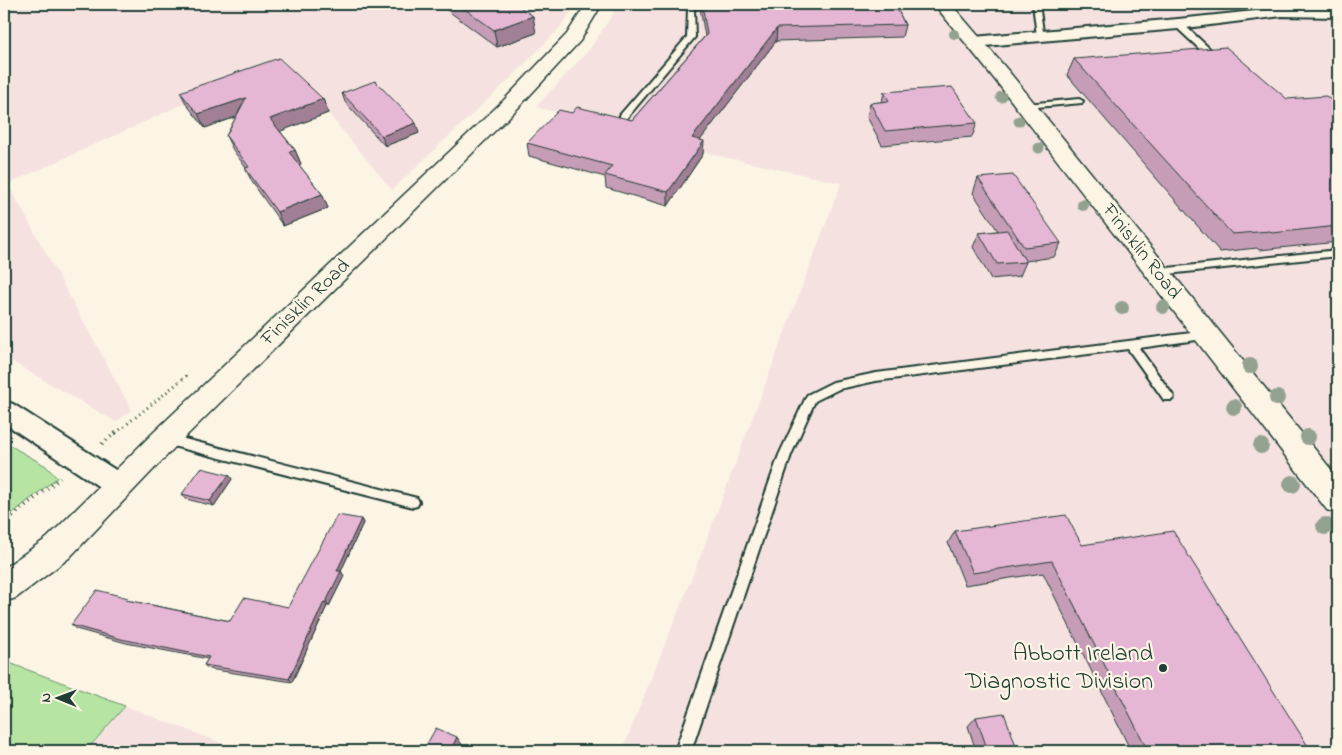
<svg xmlns="http://www.w3.org/2000/svg" width="1342" height="755" viewBox="0 0 1342 755" font-family="'Indie Flower',sans-serif">
  <style>
    .built { fill: #f5e2e0 }
    .green { fill: #b6e4a2; stroke: #6a906b }
    .lines { fill: none; stroke-linecap: round; stroke-linejoin: round }
    .service-casing { stroke: #1f3d34; stroke-width: 4 }
    .minor-casing { stroke: #1f3d34; stroke-width: 4 }
    .tertiary-casing { stroke: #1f3d34; stroke-width: 3 }
    .path-far1 { stroke: #1f3d34; stroke-width: 3; stroke-dasharray: 1 4; stroke-linecap: butt }
    .path { stroke: #1f3d34; stroke-width: 4; stroke-dasharray: 1 4.5; stroke-linecap: butt }
    .service { fill: #fcf5e5; fill-rule: evenodd }
    .minor { fill: #fcf5e5; fill-rule: evenodd }
    .tertiary { fill: #fcf5e5; fill-rule: evenodd }
    .tree { fill: #93a290 }
    .wall { fill: #c69db7; stroke: #1f3d34 }
    .shaded-wall { fill: #a17f95; stroke: #1f3d34 }
    .building { fill: #e6b6d5; stroke: #1f3d34 }
    .poi-dot { fill: #1f3d34; stroke: #fcf5e5; stroke-width: 2 }
    .labels { text-anchor: middle; dominant-baseline: central; stroke-width: 4.5; stroke-linejoin: round; paint-order: stroke }
    .street-label { font-size: 20px; fill: #1f3d34; stroke: #fcf5e5 }
    .near-poi-label { font-size: 24px; fill: #1f3d34; stroke: #fcf5e5; text-anchor: end }
  </style>
  <rect width="100%" height="100%" fill="#fcf5e5"/>
  <filter id="ink" filterUnits="userSpaceOnUse"><feTurbulence type="fractalNoise" baseFrequency=".02" numOctaves="2"/><feDisplacementMap in="SourceGraphic" scale="10" xChannelSelector="R" yChannelSelector="G"/><feConvolveMatrix kernelMatrix="1 2 1 2 8 2 1 2 1" color-interpolation-filters="sRGB"/></filter>
  <g filter="url(#ink)">
    <path class="built" d="M4,4H577L558,30L513,76L392,190L283,59L8,184L132,410L116,422L4,357Z
      M617,4H1338V751H622L700,557L841,183L723,157L536,107L589,50L614,12Z
      M125,706L185,729L242,751H87Z"/>
    <path class="green" d="M4,442L46,466L57,478L4,520Z
      M4,661L125,706L86,751H4Z"/>
    <g class="lines">
      <defs>
        <path id="service" d="M697,4H706L694,9L695,37L626,119H620V115L687,37L688,8Z
          M1033,4H1039L1044,38L1037,36Z
          M1175,22H1181L1210,49V53H1204L1175,26Z
          M1079,99L1083,101L1082,103L1026,108L1022,106L1026,104Z
          M1338,250V256L1158,275L1153,272L1158,269Z
          M1207,331L1211,332L1212,335L1211,338L1139,348L1172,394L1174,397L1172,400H1164L1128,349L876,381L839,389L815,401L791,455L691,751H675L779,455L807,395L833,382L876,373Z
          M165,434L413,497L417,498L419,502L417,506L413,507L165,444L161,442L159,439L161,436Z"/>
        <path id="minor" d="M1282,8L1338,9V17L1282,16L1178,29L974,47L969,45L966,42L969,39L974,37L1178,19Z
          M4,401L13,404L128,478L132,486L128,494L119,497L110,494L4,423Z"/>
        <path id="tertiary" d="M586,4H602L580,41L518,108L175,447L69,558L16,598L4,602V568L47,538L155,431L504,100L567,34Z
          M934,4H951L1010,73L1338,478V514L1327,510L996,81Z"/>
      </defs>
      <use href="#service" class="service-casing"/>
      <use href="#minor" class="minor-casing"/>
      <use href="#tertiary" class="tertiary-casing"/>
      <path class="path-far1" d="M116,433L190,373"/>
      <path class="path" d="M102,444L118,431
        M4,523L60,478"/>
      <use href="#service" class="service"/>
      <use href="#minor" class="minor"/>
      <use href="#tertiary" class="tertiary"/>
    </g>
    <g class="tree">
      <circle cx="954" cy="34" r="5"/>
      <circle cx="1001" cy="97" r="5.5"/>
      <circle cx="1019" cy="121" r="5.5"/>
      <circle cx="1039" cy="148" r="5.5"/>
      <circle cx="1083" cy="205" r="6"/>
      <circle cx="1163" cy="307" r="7"/>
      <circle cx="1122" cy="308" r="7"/>
      <circle cx="1250" cy="366" r="8"/>
      <circle cx="1277" cy="398" r="8"/>
      <circle cx="1234" cy="407" r="8"/>
      <circle cx="1308" cy="437" r="8"/>
      <circle cx="1261" cy="446" r="8"/>
      <circle cx="1292" cy="484" r="9"/>
      <circle cx="1325" cy="526" r="9"/>
    </g>
    <path class="wall" d="M439,4H516L536,33L497,47Z
      M701,4H895L905,25L902,37L776,41L700,140L703,154L668,206L606,188L605,177L529,156L527,143L572,113L632,120L705,36L700,8Z
      M1074,59L1287,99L1338,106V242L1259,250L1257,248L1220,252L1067,75Z
      M180,92L323,99L328,113L280,131L295,150L301,164L299,165L322,194L328,208L283,226L252,182L245,168H246L233,150L226,136L236,117L205,128L187,105Z
      M884,92L977,123L972,137L882,145L867,117L870,103L882,102Z
      M342,93L419,133L385,146L345,102Z
      M978,178L1061,243L1054,257L1026,261V262L1020,276L991,279L973,247L979,233L998,231L973,193Z
      M229,475L232,479L214,506L186,499L182,494Z
      M361,519L363,523L341,571L344,576L329,606H327L292,682L209,669L204,665L208,659L126,643L76,629L71,625L132,601L230,621L288,607Z
      M955,531L1082,545L1311,751H1131L1043,573L965,585L948,543Z
      M976,717L1018,751H976L968,726Z"/>
    <path class="shaded-wall" d="M533,16L536,33L497,47L494,30Z
      M777,28L776,41L692,151V138Z
      M246,98L252,111L205,128L198,114Z
      M323,99L328,113L276,133L270,119Z
      M416,123L419,133L385,146L382,136Z
      M704,141L703,154L668,206V192Z
      M295,150L301,164L295,166L289,152Z
      M322,194L328,208L283,226L277,212Z
      M229,475L232,479L214,506L210,501Z
      M361,519L363,523L341,571L344,576L329,606L326,602L337,571Z
      M324,602L327,606L292,682L289,679Z
      M457,737L463,746L460,751H450Z"/>
    <path class="building" d="M458,4H516L533,16L494,30Z
      M702,4H895L905,25L777,28L692,138L704,141L668,192L605,175L612,166L527,143L559,110L572,113L577,107L632,120L707,34Z
      M1226,47L1287,99L1326,96L1338,106V226L1272,233L1270,231L1232,234L1074,59Z
      M279,58L323,99L270,119L295,150L289,152L322,194L277,212L245,168L249,167L226,136L246,98L198,114L180,92Z
      M375,81L416,123L382,136L342,93Z
      M952,87L977,123L885,131L870,103L889,101L884,92Z
      M1013,175L1061,243L1024,247L978,178Z
      M1007,230L1026,262L997,264L979,233Z
      M201,468L229,475L210,501L182,494Z
      M337,515L361,519L337,571H341L326,602H324L289,679L204,665L209,657L121,639L71,625L97,590L128,598L126,600L230,621L244,598L288,607Z
      M1066,515L1082,545L1173,531L1311,751H1148L1052,561L973,573L955,531Z
      M1004,713L1018,751H988L976,717Z
      M436,728L457,737L450,751H429L424,749Z"/>
  </g>
  <circle class="poi-dot" cx="1163" cy="668" r="5"/>
  <g class="labels">
    <g class="street-label">
      <text transform="translate(1141 252) rotate(52)">Finisklin Road</text>
      <text transform="translate(306 303) rotate(-44)">Finisklin Road</text>
    </g>
    <g class="near-poi-label">
      <text x="1153" y="654">Abbott Ireland<tspan x="1153" dy="28">Diagnostic Division</tspan></text>
    </g>
  </g>
  <rect width="1342" height="755" fill="none" stroke="#fcf5e5" stroke-width="20"/>
  <rect x="10" y="10" width="1322" height="735" fill="none" stroke="#1f3d34" stroke-width="2" filter="url(#ink)"/>
  <g transform="translate(58 698) rotate(271)" stroke="#fcf5e5" stroke-width="4" paint-order="stroke">
  <path d="M0-4L9 19L0 12L-9 19Z" fill="#1f3d34"/>
  <text y="-8" font-size="14" font-weight="bold" text-anchor="middle" fill="#1f3d34">N</text>
  </g>
</svg>
